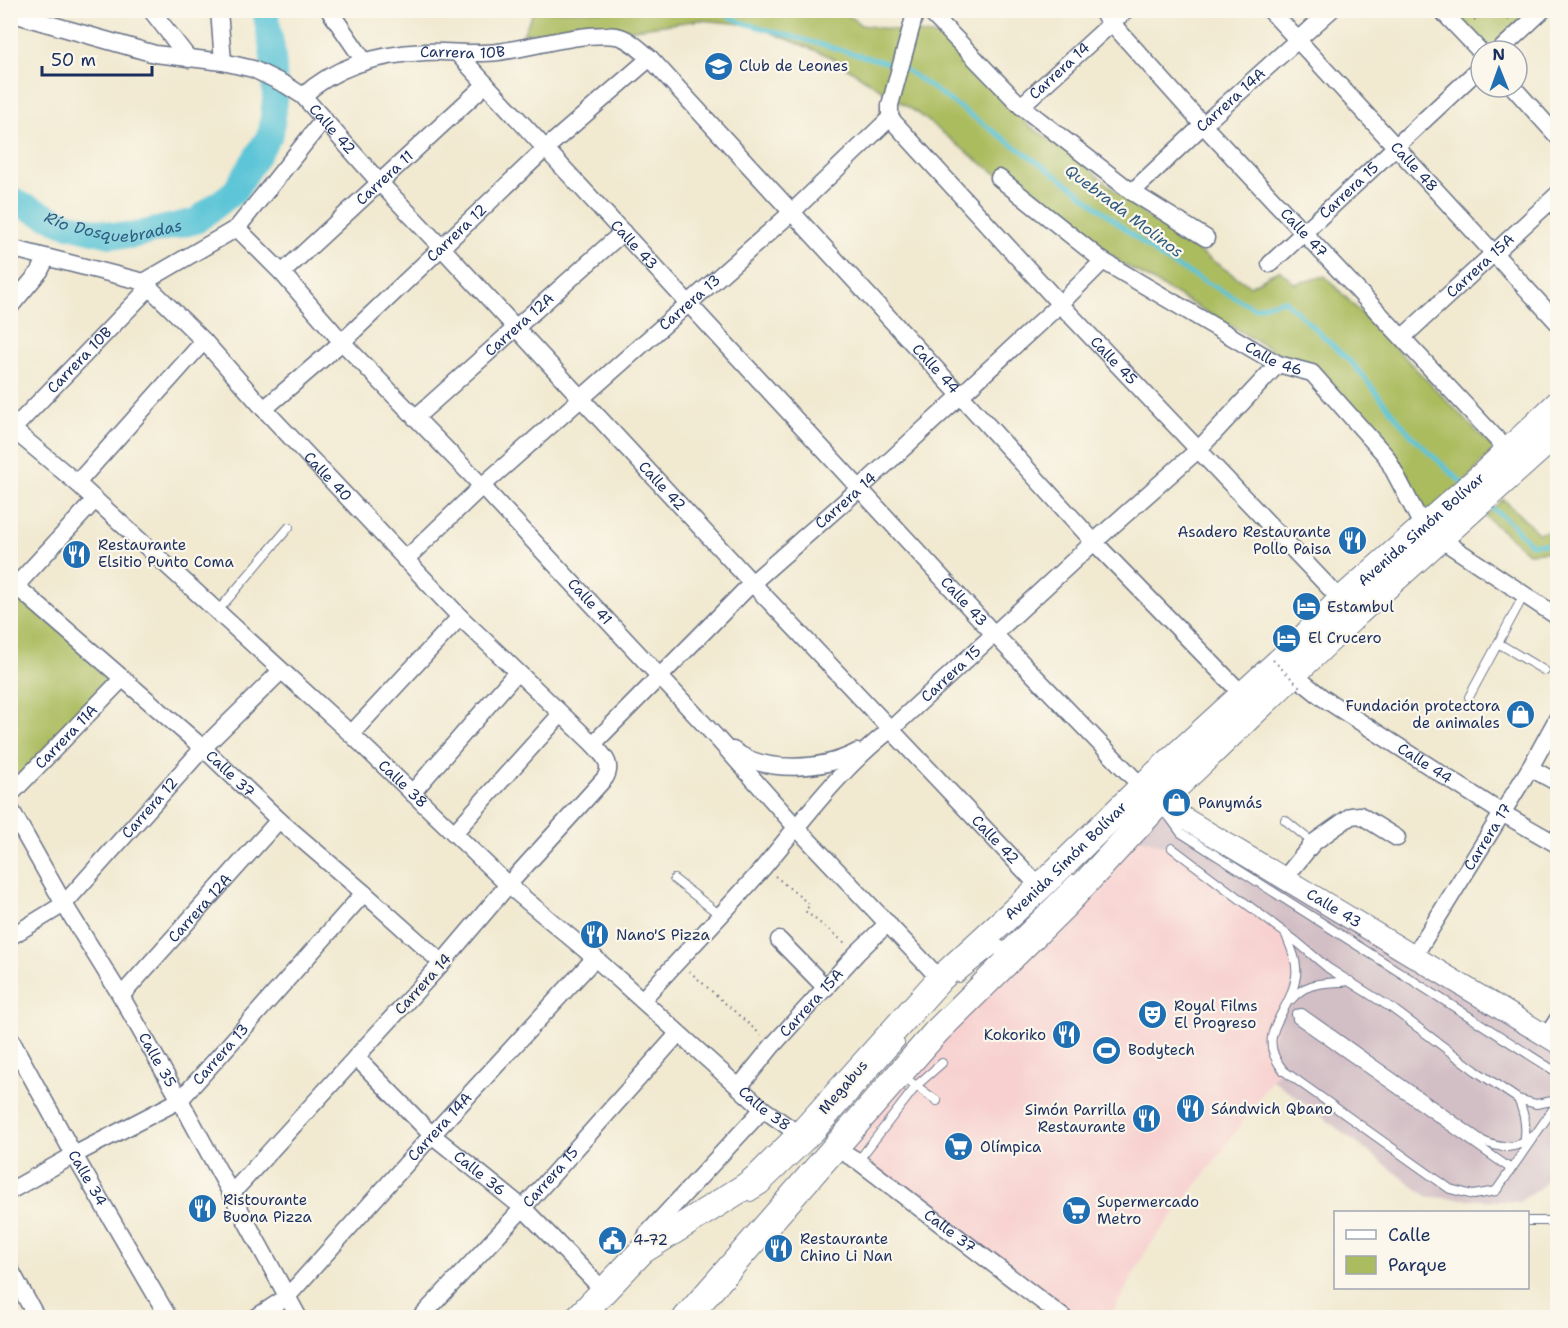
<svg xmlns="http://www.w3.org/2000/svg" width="1568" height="1328" viewBox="0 0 1568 1328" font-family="'Shantell Sans',sans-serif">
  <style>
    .built { fill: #f7d0cf }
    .industrial { fill: #d2bec5 }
    .green { fill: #abbc5f; stroke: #63765e; stroke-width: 1.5 }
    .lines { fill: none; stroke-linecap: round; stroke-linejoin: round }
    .stream { stroke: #5cc5d7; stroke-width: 4.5 }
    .river { stroke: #5cc5d7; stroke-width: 26 }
    .service-casing { stroke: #667086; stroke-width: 10 }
    .minor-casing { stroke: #667086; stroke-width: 19 }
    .tertiary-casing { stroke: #667086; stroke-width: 23 }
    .primary-casing { stroke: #667086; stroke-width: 28 }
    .path { stroke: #667086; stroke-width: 2; stroke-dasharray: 1.5 4.5; stroke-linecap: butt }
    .service { stroke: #fff; stroke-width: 8 }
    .minor { stroke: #fff; stroke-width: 16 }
    .tertiary { stroke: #fff; stroke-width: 21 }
    .primary { stroke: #fff; stroke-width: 26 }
    .path-bridge { stroke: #667086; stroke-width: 2; stroke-dasharray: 1.5 4.5; stroke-linecap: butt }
    .labels { text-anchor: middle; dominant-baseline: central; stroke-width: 4.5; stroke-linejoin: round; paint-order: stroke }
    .street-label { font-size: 15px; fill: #1b2f5e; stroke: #fbf7ec }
    .poi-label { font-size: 15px; fill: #1b2f5e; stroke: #fbf7ec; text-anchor: start }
    .water-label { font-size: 16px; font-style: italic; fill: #2e5c82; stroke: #fbf7ec }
  </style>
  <rect width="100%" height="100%" fill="#fbf7ec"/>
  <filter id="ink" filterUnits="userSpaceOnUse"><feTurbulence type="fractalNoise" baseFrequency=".0167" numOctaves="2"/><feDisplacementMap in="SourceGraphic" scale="12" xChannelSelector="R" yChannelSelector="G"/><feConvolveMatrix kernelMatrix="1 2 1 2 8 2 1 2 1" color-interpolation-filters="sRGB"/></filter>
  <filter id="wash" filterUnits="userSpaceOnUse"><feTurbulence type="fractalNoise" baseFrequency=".008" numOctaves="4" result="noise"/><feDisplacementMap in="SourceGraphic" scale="24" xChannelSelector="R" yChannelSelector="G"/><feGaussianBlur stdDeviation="1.35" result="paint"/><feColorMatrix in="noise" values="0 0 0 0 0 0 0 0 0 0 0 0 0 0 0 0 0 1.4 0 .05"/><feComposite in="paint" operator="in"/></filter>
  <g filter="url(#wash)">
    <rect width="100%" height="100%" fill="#f1e9d0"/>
    <path class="built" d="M1130,835L1172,848L1286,935L1296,963L1281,1067L1214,1162L1147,1249L1110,1317H1064L835,1148Z"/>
    <path class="industrial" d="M1159,803L1557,1043V1163L1542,1186L1519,1202L1428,1197L1272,1079L1281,1067L1270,1047L1296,976L1286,935L1172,848L1130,835Z"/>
    <path class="green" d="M842,10L861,25L939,36L1029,126L1064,148L1143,214L1250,286L1279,270L1295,284L1325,276L1494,449L1431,520L1393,452L1316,366L1283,356L1123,264L1071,224L978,161L919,114L829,56L753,25L700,20L634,29L523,34L534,11Z
      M1441,11H1543L1499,51H1481Z
      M1503,499L1538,533L1557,531V551L1528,553L1485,516Z
      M10,592L122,679L10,795Z"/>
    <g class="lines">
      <path class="stream" d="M714,10L744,23L902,67L1073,187L1161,258L1254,308L1284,300L1353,364L1410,434L1463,484
        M1488,505L1511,523L1530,544H1558"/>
      <path class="river" id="s1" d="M10,198L17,203L65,224L111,235L131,236L196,221L235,191L271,133L275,100L274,68L272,48L265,10"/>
    </g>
  </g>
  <g filter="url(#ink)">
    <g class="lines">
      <defs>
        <path id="service" d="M217,612L289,527
          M1498,643L1545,671
          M1469,697L1524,595
          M1170,818L1181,833L1558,1073
          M1285,820L1313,843
          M1172,848L1297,942L1328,968L1393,1009L1476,1071L1518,1099L1536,1104L1558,1100
          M674,879L720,915
          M1286,935C1291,948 1298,962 1296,976C1291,1015 1252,1033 1284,1071L1450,1189L1473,1195L1496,1191L1558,1102
          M999,952L1073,879
          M959,978L1001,945
          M1291,1000C1307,980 1327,984 1350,981
          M901,1075L937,1101
          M1518,1099C1525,1115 1527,1128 1524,1145
          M858,1161L917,1085L942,1063
          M1511,1169L1297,1019L1296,1014L1302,1013L1483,1141C1502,1150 1517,1149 1533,1136
          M751,1197L764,1189L821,1134L900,1043
          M1528,1221H1548L1558,1227"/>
        <g id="minor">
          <path d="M151,10L189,59"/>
          <path d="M219,10L223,62"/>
          <path d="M329,10L364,61"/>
          <path d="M928,10L1021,106L1132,192L1206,238"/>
          <path id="s2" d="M1100,10L1203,125L1508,451"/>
          <path id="s3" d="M1270,10L1558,323"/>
          <path d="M1441,10L1481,52"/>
          <path id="s4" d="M10,13L155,54L223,62L253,69L286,85L303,96L380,183L442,248L752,583L1040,887"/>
          <path d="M1499,51L1543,10"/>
          <path id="s5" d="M457,53L994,634L1142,787"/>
          <path d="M1513,87L1558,137"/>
          <path id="s6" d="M303,96C336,65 382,54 425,52C449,51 474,55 498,52C534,47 581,32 616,36C629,38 640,50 650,58L960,395L1094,542L1242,694"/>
          <path id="s7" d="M1021,106L1126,10"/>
          <path id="s8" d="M890,118L1060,304L1341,600"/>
          <path id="s9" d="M999,178L1103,261L1278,364L1312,373L1386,456L1423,527"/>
          <path id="s10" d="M1132,192L1203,125L1331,10"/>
          <path id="s11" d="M237,228L282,273L342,342L482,486L716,737L795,826L940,979"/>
          <path id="s12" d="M10,248L144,282L204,341L264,409L460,617L593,744C602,755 614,763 605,778L508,885L442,963L231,1194"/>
          <path id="s13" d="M1270,264L1481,67"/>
          <path id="s14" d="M282,273L486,84"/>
          <path d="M144,282L237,228L324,119"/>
          <path d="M10,307L40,271L46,259"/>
          <path id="s15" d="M1403,337L1558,194"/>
          <path id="s16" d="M264,409L342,342L545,149L650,58"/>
          <path id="s17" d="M415,418L623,232"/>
          <path id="s18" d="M10,427L77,483L351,734L508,885L595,958L763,1109L800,1135"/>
          <path id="s19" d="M10,432L149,288"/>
          <path d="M77,483L204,341"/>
          <path d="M1439,538L1558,617"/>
          <path id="s20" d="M405,560L482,486L791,213L890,118V105L916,10"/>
          <path id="s21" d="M16,586L203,748L279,820L364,893L442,963"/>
          <path d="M10,592L94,501"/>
          <path id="s22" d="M1294,675L1323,698L1502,813L1558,845"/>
          <path d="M351,734L460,617"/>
          <path id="s23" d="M593,744L752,583L859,489L1060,304L1103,261"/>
          <path d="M733,750C765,774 823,770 857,752"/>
          <path d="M1530,768L1558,783"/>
          <path d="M412,793L517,672"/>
          <path id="s24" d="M10,795L122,679"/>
          <path id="s25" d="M10,808L64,904L121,996L180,1100L299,1318"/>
          <path d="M454,833L561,714"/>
          <path d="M1284,879L1313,843L1351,816L1360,815L1397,838"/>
          <path id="s26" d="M10,937L64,904L203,748L281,671"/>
          <path d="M779,940L826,988"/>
          <path id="s27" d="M1414,956L1530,768L1558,717"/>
          <path id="s28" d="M121,996L279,820"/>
          <path id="s29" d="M642,1000C682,956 724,913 763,868C803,820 840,769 890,730L1094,542L1199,449L1278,364"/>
          <path d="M1547,1036L1558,1019"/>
          <path id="s30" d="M10,1038L74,1155L169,1318"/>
          <path id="s31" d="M356,1057L432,1135L523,1208L603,1290"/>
          <path id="s32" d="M739,1087L773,1045L857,953L888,923"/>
          <path id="s33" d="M835,1148L858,1161L1064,1318"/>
          <path id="s34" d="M10,1191L74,1155L180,1100L364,893"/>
          <path d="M642,1251L647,1234L763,1109"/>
          <path d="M10,1269L37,1318"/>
          <path id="s35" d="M255,1318L287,1297L432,1135L595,958"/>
          <path id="s36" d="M420,1318L523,1208L678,1034"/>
        </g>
        <g id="tertiary">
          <path id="s37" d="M1148,793L1159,803L1558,1043"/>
        </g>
        <g id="primary">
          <path id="s38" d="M578,1318L642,1251L746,1186L762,1173L800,1135L940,979L1040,887L1142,787L1293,649L1341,600L1484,474L1558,404"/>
          <path d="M686,1318L937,1031L1065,905L1159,803L1358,612L1558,432"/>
        </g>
      </defs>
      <use href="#service" class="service-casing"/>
      <use href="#minor" class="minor-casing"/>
      <use href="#tertiary" class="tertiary-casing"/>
      <use href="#primary" class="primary-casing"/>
      <path class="path" d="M1499,10L1510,21
        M1474,20L1485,10
        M775,876L810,905L805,911L845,943
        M689,971L761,1035"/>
      <use href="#service" class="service"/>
      <use href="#minor" class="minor"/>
      <use href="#tertiary" class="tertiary"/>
      <use href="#primary" class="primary"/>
      <path class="path-bridge" d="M1273,660L1300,687"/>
    </g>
  </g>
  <defs>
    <symbol id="school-disc" viewBox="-11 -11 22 22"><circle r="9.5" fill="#1f6fb2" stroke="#fbf7ec"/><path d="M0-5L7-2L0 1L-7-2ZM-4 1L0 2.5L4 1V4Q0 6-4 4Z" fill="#fff"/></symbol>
    <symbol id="restaurant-disc" viewBox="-11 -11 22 22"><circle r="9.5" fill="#1f6fb2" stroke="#fbf7ec"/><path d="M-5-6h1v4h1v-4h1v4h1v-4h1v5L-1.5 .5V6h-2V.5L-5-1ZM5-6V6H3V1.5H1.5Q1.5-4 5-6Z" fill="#fff"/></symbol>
    <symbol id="hotel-disc" viewBox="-11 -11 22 22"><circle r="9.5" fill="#1f6fb2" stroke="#fbf7ec"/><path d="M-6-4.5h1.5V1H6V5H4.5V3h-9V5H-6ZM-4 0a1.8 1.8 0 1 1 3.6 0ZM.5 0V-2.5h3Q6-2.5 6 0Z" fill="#fff"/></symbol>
    <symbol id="shop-disc" viewBox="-11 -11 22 22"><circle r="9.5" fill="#1f6fb2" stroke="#fbf7ec"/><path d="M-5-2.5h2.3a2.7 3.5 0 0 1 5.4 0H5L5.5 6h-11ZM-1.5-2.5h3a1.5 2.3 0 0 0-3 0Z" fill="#fff"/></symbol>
    <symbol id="theatre-disc" viewBox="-11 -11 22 22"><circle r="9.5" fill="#1f6fb2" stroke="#fbf7ec"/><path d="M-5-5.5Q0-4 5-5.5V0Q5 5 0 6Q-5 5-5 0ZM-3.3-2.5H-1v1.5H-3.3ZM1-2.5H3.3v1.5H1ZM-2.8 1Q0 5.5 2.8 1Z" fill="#fff"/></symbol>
    <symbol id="stadium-disc" viewBox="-11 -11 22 22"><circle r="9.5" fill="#1f6fb2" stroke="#fbf7ec"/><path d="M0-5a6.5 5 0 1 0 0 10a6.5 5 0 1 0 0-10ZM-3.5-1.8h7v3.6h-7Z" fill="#fff"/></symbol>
    <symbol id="supermarket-disc" viewBox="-11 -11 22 22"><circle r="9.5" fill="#1f6fb2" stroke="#fbf7ec"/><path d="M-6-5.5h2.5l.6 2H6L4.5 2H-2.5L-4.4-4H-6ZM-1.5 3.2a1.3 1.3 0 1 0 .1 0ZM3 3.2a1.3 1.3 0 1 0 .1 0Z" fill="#fff"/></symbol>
    <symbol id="civic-disc" viewBox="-11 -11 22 22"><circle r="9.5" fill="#1f6fb2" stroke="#fbf7ec"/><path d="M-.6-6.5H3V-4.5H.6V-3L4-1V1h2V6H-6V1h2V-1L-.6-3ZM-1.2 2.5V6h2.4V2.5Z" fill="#fff"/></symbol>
  </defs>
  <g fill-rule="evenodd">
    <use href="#school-disc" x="702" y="50" width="33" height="33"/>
    <use href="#restaurant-disc" x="1336" y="524" width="33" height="33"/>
    <use href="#restaurant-disc" x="60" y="538" width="33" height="33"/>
    <use href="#hotel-disc" x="1290" y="590" width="33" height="33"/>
    <use href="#hotel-disc" x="1270" y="622" width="33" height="33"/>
    <use href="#shop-disc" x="1504" y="698" width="33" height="33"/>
    <use href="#shop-disc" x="1160" y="786" width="33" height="33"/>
    <use href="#restaurant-disc" x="578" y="918" width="33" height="33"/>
    <use href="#theatre-disc" x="1136" y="998" width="33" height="33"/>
    <use href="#restaurant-disc" x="1050" y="1018" width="33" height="33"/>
    <use href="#stadium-disc" x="1090" y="1034" width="33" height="33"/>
    <use href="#restaurant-disc" x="1174" y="1092" width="33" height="33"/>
    <use href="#restaurant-disc" x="1130" y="1102" width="33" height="33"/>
    <use href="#supermarket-disc" x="942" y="1130" width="33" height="33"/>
    <use href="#restaurant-disc" x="186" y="1192" width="33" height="33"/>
    <use href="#supermarket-disc" x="1060" y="1194" width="33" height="33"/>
    <use href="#civic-disc" x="596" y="1224" width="33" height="33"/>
    <use href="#restaurant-disc" x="762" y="1232" width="33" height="33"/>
  </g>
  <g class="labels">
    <g class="street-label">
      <text stroke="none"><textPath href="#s6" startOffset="170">Carrera 10B</textPath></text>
      <text stroke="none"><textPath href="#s7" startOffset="52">Carrera 14</textPath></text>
      <text stroke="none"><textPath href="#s10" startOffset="135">Carrera 14A</textPath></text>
      <text stroke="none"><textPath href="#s4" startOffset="351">Calle 42</textPath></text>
      <text stroke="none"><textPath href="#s3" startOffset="213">Calle 48</textPath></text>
      <text stroke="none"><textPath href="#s14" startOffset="140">Carrera 11</textPath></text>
      <text stroke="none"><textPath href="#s13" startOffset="108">Carrera 15</textPath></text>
      <text stroke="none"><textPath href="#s2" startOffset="302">Calle 47</textPath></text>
      <text stroke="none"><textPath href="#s16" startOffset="261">Carrera 12</textPath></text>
      <text stroke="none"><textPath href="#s5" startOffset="261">Calle 43</textPath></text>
      <text stroke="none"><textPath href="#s15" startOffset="105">Carrera 15A</textPath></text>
      <text stroke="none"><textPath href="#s20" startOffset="384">Carrera 13</textPath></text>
      <text stroke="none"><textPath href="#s17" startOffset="140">Carrera 12A</textPath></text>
      <text stroke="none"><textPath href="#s9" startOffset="330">Calle 46</textPath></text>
      <text stroke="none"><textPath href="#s19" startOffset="100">Carrera 10B</textPath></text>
      <text stroke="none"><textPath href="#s8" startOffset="330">Calle 45</textPath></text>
      <text stroke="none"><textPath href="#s6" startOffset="788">Calle 44</textPath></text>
      <text stroke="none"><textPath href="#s12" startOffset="406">Calle 40</textPath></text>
      <text stroke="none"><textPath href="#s4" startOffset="837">Calle 42</textPath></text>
      <text stroke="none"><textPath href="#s23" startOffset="351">Carrera 14</textPath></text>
      <text stroke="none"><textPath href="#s38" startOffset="1158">Avenida Simón Bolívar</textPath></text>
      <text stroke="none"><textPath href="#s5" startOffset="747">Calle 43</textPath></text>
      <text stroke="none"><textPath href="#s11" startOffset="514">Calle 41</textPath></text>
      <text stroke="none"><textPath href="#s29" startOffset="450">Carrera 15</textPath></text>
      <text stroke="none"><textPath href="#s24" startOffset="81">Carrera 11A</textPath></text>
      <text stroke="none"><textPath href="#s22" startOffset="158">Calle 44</textPath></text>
      <text stroke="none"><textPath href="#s21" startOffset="285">Calle 37</textPath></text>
      <text stroke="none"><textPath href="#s18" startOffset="531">Calle 38</textPath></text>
      <text stroke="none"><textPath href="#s26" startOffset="192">Carrera 12</textPath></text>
      <text stroke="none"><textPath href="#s27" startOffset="140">Carrera 17</textPath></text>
      <text stroke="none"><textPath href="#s4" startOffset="1323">Calle 42</textPath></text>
      <text stroke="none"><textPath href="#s38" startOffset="672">Avenida Simón Bolívar</textPath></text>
      <text stroke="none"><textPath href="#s28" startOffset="118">Carrera 12A</textPath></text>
      <text stroke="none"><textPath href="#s37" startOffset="219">Calle 43</textPath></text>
      <text transform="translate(423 984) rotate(-48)">Carrera 14</text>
      <text stroke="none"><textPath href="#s32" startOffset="111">Carrera 15A</textPath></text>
      <text stroke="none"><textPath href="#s34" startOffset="254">Carrera 13</textPath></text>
      <text stroke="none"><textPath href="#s25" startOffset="292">Calle 35</textPath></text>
      <text transform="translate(843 1087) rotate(-49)">Megabus</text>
      <text stroke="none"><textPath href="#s18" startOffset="1017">Calle 38</textPath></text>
      <text stroke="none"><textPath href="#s35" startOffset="267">Carrera 14A</textPath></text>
      <text stroke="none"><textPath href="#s31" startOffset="170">Calle 36</textPath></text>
      <text stroke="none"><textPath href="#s36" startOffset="192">Carrera 15</textPath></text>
      <text stroke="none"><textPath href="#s30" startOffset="160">Calle 34</textPath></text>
      <text stroke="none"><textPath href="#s33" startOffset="142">Calle 37</textPath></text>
    </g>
    <g class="poi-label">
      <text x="739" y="66">Club de Leones</text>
      <text x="1331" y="532" text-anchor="end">Asadero Restaurante<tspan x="1331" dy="17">Pollo Paisa</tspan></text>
      <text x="98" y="545">Restaurante<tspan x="98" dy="17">Elsitio Punto Coma</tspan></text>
      <text x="1327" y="607">Estambul</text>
      <text x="1308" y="638">El Crucero</text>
      <text x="1500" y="706" text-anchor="end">Fundación protectora<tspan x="1500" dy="17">de animales</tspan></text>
      <text x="1198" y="803">Panymás</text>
      <text x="616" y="935">Nano'S Pizza</text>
      <text x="1174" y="1006">Royal Films<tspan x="1174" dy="17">El Progreso</tspan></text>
      <text x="1046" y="1035" text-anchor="end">Kokoriko</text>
      <text x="1128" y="1050">Bodytech</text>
      <text x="1211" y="1109">Sándwich Qbano</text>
      <text x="1126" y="1110" text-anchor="end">Simón Parrilla<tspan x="1126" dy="17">Restaurante</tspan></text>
      <text x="980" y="1147">Olímpica</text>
      <text x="223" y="1200">Ristourante<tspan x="223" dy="17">Buona Pizza</tspan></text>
      <text x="1097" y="1202">Supermercado<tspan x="1097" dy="17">Metro</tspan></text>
      <text x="800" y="1239">Restaurante<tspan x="800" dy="17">Chino Li Nan</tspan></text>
      <text x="633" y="1240">4-72</text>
    </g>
    <g class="water-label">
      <text transform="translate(1124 211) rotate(37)">Quebrada Molinos</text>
      <text stroke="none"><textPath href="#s1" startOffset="110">Río Dosquebradas</textPath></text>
    </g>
  </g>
  <rect width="1568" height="1328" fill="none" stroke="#fbf7ec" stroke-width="36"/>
  <rect x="1334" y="1211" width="195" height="78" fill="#fbf7ec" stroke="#a1a7b3" stroke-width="1.5"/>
  <rect x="1346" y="1230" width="30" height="9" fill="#ffffff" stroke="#a1a7b3" stroke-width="1.5"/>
  <text x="1388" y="1241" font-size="18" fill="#1b2f5e">Calle</text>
  <rect x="1346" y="1256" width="30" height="18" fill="#abbc5f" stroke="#a1a7b3" stroke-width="1.5"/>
  <text x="1388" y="1271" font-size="18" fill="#1b2f5e">Parque</text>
  <g transform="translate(1499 69) rotate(359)"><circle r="28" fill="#fbf7ec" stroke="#a1a7b3" stroke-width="1.5"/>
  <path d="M0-4.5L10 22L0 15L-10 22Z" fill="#1f6fb2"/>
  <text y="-9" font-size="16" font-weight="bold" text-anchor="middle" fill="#1b2f5e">N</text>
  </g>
  <path d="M42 66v9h110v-9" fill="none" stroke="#1b2f5e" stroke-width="3"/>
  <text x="51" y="66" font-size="18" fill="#1b2f5e" stroke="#fbf7ec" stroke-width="4.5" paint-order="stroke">50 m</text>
</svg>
